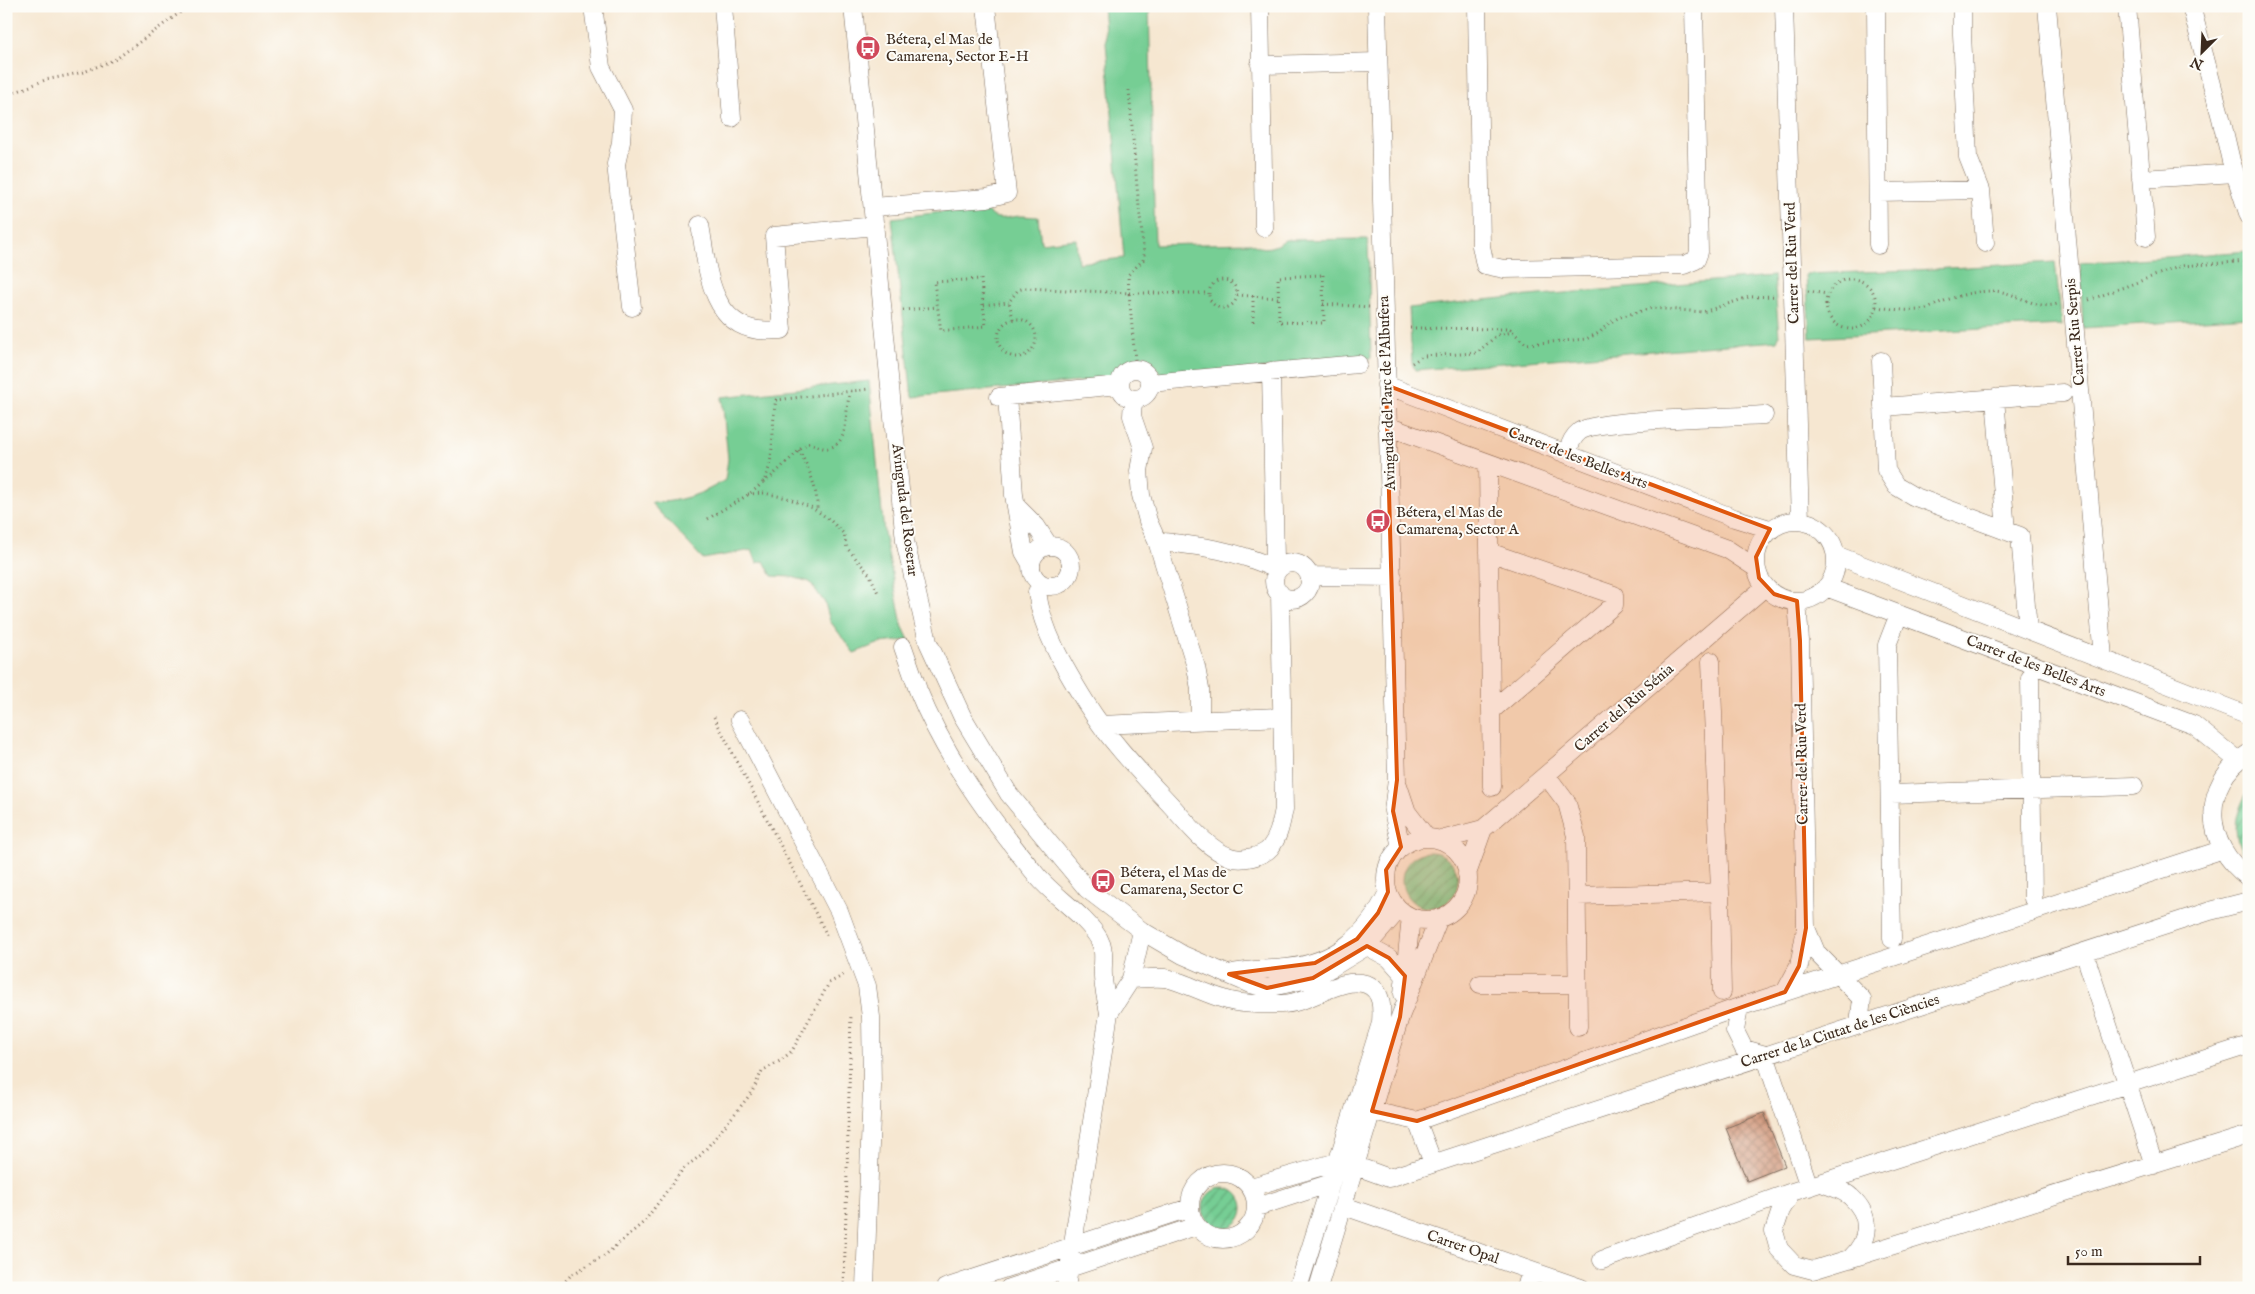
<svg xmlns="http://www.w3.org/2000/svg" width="2255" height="1294" viewBox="0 0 2255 1294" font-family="'IM FELL English',serif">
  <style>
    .park { fill: #76ce94; stroke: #587c59 }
    .garden { fill: url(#garden-furrows); stroke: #587c59 }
    .building { fill: url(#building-cross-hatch) }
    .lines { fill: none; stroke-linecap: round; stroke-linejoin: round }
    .minor-casing { stroke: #7c6c5d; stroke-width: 19 }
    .path { stroke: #7c6c5d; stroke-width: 3; stroke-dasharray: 1 4; stroke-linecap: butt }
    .minor { stroke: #fff; stroke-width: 18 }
    .marked { fill: #df570d; fill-opacity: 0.2; stroke: #df570d; stroke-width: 4; stroke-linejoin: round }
    .labels { text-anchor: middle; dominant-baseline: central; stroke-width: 4; stroke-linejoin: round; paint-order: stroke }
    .poi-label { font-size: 15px; fill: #3b2a1e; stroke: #fdfcf7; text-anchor: start }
    .street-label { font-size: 15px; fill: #3b2a1e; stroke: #fdfcf7 }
  </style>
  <defs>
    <pattern id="garden-furrows" width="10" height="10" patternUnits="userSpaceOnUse" patternTransform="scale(1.25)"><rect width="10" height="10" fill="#76ce94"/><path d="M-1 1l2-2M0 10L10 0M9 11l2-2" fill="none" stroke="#62a778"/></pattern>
    <pattern id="building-cross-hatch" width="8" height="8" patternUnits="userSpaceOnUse" patternTransform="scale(1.25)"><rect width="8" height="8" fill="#d0967a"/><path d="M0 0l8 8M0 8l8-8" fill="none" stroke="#aa7b63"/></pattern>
  </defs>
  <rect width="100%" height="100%" fill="#fdfcf7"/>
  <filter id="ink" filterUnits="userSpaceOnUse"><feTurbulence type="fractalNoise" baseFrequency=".02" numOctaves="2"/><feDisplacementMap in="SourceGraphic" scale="10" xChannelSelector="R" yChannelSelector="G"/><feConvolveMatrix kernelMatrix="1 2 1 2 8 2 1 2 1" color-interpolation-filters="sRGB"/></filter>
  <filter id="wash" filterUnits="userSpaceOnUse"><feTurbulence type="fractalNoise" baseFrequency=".0096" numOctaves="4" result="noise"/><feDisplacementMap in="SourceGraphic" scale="20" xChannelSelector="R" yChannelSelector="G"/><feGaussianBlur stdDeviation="1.12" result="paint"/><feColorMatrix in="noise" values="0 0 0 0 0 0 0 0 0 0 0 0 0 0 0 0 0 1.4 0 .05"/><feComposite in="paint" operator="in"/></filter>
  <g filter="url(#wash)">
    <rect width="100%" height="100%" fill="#f6e7d1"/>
    <path class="park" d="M1103,6H1149L1155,245L1251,243C1263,251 1273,248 1285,240L1368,239L1371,358L1164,378C1147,354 1126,352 1111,379L912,397L892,218L984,207C996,224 1003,217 1021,216C1026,216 1032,217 1038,217L1041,243L1076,239L1078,263L1124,258Z
      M2249,251V317L2083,328L2080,263Z
      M2055,262L2062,325L1810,338L1806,274L1915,270Z
      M1774,276L1779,336L1777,341L1415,370L1412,363L1409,308L1503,298Z
      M869,381L884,533L902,625L909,640L880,643L854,653L830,621L825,603L810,582L792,577L772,576L764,561L757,563L752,550L703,559L651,503C677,502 703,495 725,480L728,459L722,397Z"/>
    <path class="garden" d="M2249,790V860C2229,839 2235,812 2249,790Z
      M1402 880a28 28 0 1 1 56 0a28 28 0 1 1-56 0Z
      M1203 1208a20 20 0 1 1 40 0a20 20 0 1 1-40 0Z"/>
    <g id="blocks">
      <path class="building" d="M1764,1113L1785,1166L1747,1181L1726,1128Z"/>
    </g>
  </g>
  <g filter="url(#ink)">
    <use href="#blocks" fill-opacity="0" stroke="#7c6c5d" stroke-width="1"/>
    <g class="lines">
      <defs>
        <path id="minor" d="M593,6L601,67L623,110L621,142L616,164L632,307
          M723,6L732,118
          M853,6L905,541L928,642L962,716L1009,794L1087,889L1142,931L1183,955L1250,984L1267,988L1313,978L1331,968L1367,946L1399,909
          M1260,6L1264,228
          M1377,6L1397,780L1393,811L1401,847
          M1477,6L1481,246L1485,265L1504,269L1684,265L1696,260L1699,252L1694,6
          M1784,6L1800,521
          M1876,6L1878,245
          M1962,6V34L1968,157L1981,190L1985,243
          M2047,6L2103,658
          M2127,6L2146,237
          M2191,6L2221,118L2231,161L2249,216
          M1260,65L1378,62
          M2141,179L2235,173
          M1878,192L1981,190
          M873,207L987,198L1007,193L986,6
          M700,225C707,263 709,324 758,330C766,331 774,330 782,330L774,236L875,226
          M1881,361L1886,470L1896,486L1913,496L2020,536L2028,629
          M1120 384a15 15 0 1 1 30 0a15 15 0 1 1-30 0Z
          M1271,371L1275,560L1282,566
          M1150,383L1358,364
          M1386,385L1734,518L1770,529
          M1007,396L1014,495L1024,552L1031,564
          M999,397L1119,385
          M1995,398L2006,531
          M1133,399L1132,416L1143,448L1139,471L1141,495L1148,521L1157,541L1196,667L1200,689V721
          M1883,407L2063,393
          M1387,426L1727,549L1756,568
          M1567,454C1569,445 1572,437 1580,431C1597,419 1734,417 1764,415
          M1488,463L1492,787
          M1016,506L1036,526L1049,546
          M1756 561a40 40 0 1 1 80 0a40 40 0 1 1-80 0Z
          M1157,541C1201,546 1237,550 1278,570
          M1031 566a20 20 0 1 1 40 0a20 20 0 1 1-40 0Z
          M1489,552L1614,595V605L1491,711
          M1836,555L2249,716
          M1274 581a18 18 0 1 1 36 0a18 18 0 1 1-36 0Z
          M1309,576L1393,577
          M1042,584L1037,592C1042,631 1065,669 1086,703C1109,740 1138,770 1168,802C1186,821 1205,848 1230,857C1241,861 1262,857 1270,848C1279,837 1281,823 1284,809L1280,593
          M1826,587L2194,725L2237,760
          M903,647C908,661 913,676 918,690C945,758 992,821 1038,877C1056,898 1086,916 1099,939C1106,952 1102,962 1103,976C1103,988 1107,1001 1109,1013
          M1711,661L1720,892L1722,992
          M2030,678L2033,899
          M740,720L839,911L867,986L871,1017L872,1087L865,1288
          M1101,725L1281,717
          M2249,753C2199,785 2204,845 2249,878
          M1546,775L1567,803L1576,836L1578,1027
          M1398,785L1407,812L1427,838
          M1891,794L2134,786
          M1386 879a41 41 0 1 1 82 0a41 41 0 1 1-82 0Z
          M1441,840L1483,829L1765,587
          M1467,874L1483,829
          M1577,896L1720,892
          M1806,928L1816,952L1862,999L1859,1024
          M1892,939L1887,645L1899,614
          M1367,946L1389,958L1405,976
          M2084,952L2154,1165
          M1229,974C1248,969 1266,970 1286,968C1336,963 1367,936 1388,892
          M1131,979C1143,979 1158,976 1170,979C1188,984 1206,994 1224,999C1241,1005 1263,1004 1281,1004C1309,1004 1340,976 1366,984C1383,990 1382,1009 1381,1023L1298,1288
          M1480,984H1577
          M1785,992L1799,966L1806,928L1800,641L1797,601
          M1403,994L1411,917
          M1739,1007L1735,1031L1744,1049L1765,1055L1809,1187
          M2249,1045L1792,1192L1781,1210L1774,1231L1779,1249L1794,1265L1813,1270L2249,1135
          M1372,1111L1417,1121L1739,1007L2221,850
          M1417,1121L1433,1163
          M1356,1166L1389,1178L2210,911L2249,901
          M1190 1206a33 33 0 1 1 66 0a33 33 0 1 1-66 0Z
          M1822,1183C1831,1187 1844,1190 1851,1197C1872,1216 1870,1240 1850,1259
          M1251,1187L1337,1162
          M1344,1206L1581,1288
          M1257,1207L1331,1183
          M1602,1260L1792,1192
          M945,1288L1189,1208
          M1009,1288L1196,1226
          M1066,1288L1109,1013L1131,979L1142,931
          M1318,1288L1400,1017L1439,918
          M1526,1288L1531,1271"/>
      </defs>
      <use href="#minor" class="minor-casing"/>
      <path class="path" d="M1129,90L1137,187L1144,255L1143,260L1128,275L1129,293H1209
        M6,96L45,80L84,72L116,59L189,6
        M1323,275L1324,323L1279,322L1278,277Z
        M1826 304a25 25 0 1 1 50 0a25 25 0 1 1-50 0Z
        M1209 294a14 14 0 1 1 28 0a14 14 0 1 1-28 0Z
        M1808,291L1827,294
        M1237,295L1278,298
        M1253,296V324
        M2089,300L2181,266L2249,261
        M1323,304L1369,307
        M983,305L981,279L934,282L941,331L986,326L983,305L1009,302
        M1876,307C1893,309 1910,312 1926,309C1933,307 1938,303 1944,301C1960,295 1976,291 1993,291C2016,291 2035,311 2057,304
        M903,310L938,307
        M998 338a19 19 0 1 1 38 0a19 19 0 1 1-38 0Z
        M1013,319L1009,302L1018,290L1025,288L1129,293L1135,360
        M1410,328L1510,329L1513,332
        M1412,363L1423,356L1477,353L1497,335L1513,332L1526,344L1586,339L1599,333L1609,323L1620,317L1652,308L1703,312L1749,297L1777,296
        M799,450C809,469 818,489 817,510
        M763,482L772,476L807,443C815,443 822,450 829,448C852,442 843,407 851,392
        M748,494L764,493L787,498L813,508L830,520L844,534L847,548L870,575L878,593
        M708,519C722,509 752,495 762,483C776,466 771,421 776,400L869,389
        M714,717L829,939
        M559,1288L571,1275L604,1256L644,1222L683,1169L701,1155L737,1111L752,1092L762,1071L780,1061L792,1051L829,983L844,975
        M844,1288L851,1014"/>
      <use href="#minor" class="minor"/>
    </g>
  </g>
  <path class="marked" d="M1386,385L1770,529L1756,557L1759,578L1774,594L1797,601L1800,641L1806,928L1799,966L1785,992L1417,1121L1372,1111L1400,1017L1405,976L1389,958L1367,946L1313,978L1267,988L1229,974L1315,963L1357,939L1378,913L1388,892L1386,870L1401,847L1393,811L1397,780Z"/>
  <defs>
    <symbol id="bus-disc" viewBox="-11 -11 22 22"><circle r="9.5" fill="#d1495b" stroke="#fdfcf7"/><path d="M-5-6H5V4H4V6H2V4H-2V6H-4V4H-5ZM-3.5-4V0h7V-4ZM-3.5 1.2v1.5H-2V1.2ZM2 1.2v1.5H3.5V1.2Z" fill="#fff"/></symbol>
  </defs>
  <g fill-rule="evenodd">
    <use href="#bus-disc" x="854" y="34" width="28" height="28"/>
    <use href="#bus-disc" x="1364" y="507" width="28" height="28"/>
    <use href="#bus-disc" x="1089" y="867" width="28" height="28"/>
  </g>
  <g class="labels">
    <g class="poi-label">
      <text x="886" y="39">Bétera, el Mas de<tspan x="886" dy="17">Camarena, Sector E-H</tspan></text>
      <text x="1396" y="512">Bétera, el Mas de<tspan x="1396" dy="17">Camarena, Sector A</tspan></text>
      <text x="1120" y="872">Bétera, el Mas de<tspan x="1120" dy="17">Camarena, Sector C</tspan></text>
    </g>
    <g class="street-label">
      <text transform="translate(1792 263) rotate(-92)">Carrer del Riu Verd</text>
      <text transform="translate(2075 332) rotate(-95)">Carrer Riu Serpis</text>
      <text transform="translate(1387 393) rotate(-92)">Avinguda del Parc de l'Albufera</text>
      <text transform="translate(1578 458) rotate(21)">Carrer de les Belles Arts</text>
      <text transform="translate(905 510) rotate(83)">Avinguda del Roserar</text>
      <text transform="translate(2036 666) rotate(21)">Carrer de les Belles Arts</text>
      <text transform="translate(1624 708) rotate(-41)">Carrer del Riu Sénia</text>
      <text transform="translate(1802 764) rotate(-91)">Carrer del Riu Verd</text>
      <text transform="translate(1840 1031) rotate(-18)">Carrer de la Ciutat de les Ciències</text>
      <text transform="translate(1463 1247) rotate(19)">Carrer Opal</text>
    </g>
  </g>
  <rect width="2255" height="1294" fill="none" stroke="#fdfcf7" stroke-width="25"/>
  <g transform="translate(2202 52) rotate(204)" stroke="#fdfcf7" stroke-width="4" paint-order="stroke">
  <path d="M0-4L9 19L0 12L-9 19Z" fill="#3b2a1e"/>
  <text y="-8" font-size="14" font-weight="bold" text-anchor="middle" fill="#3b2a1e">N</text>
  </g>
  <path d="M2068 1256v8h132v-8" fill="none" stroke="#3b2a1e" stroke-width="2.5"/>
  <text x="2075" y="1256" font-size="15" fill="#3b2a1e" stroke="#fdfcf7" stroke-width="4" paint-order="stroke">50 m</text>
</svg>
